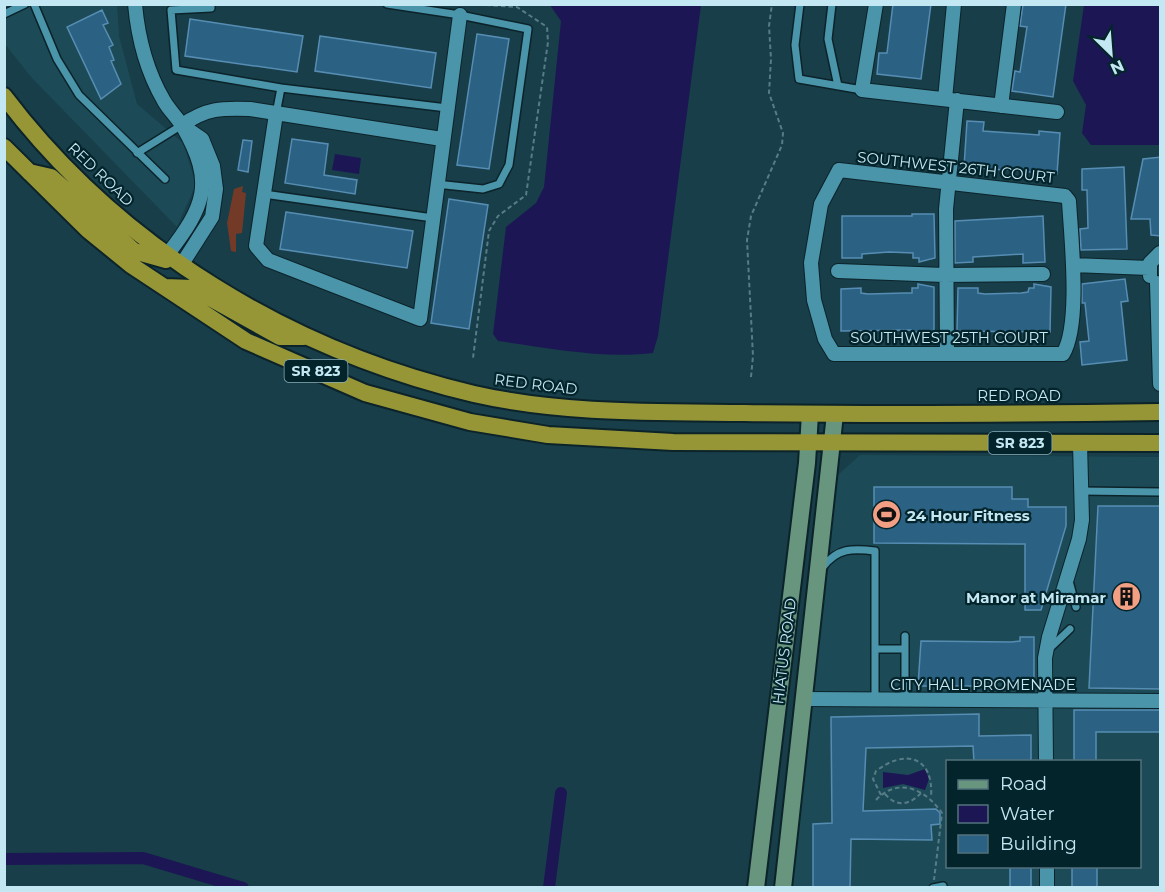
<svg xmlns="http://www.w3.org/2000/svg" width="1165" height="892" viewBox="0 0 1165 892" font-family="Montserrat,sans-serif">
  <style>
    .built { fill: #1c4b57; fill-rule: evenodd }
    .green { fill: #733a27 }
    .water { fill: #1c1754 }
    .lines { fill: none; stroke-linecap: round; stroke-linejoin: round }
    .canal { stroke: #1c1754; stroke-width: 12 }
    .building { fill: #2b6284; stroke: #578db2; stroke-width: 1.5 }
    .service-casing { stroke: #0c232a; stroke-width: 10 }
    .minor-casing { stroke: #0c232a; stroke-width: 16 }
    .secondary-casing { stroke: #0c232a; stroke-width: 20 }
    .trunk-casing { stroke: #0c232a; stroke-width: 20 }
    .path { stroke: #577c87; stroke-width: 2; stroke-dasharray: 4.5 3; stroke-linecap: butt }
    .service { stroke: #4b95aa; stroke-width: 7 }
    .minor { stroke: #4b95aa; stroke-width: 14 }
    .secondary { stroke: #68957e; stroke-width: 16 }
    .trunk { stroke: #979636; stroke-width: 16 }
    .labels { text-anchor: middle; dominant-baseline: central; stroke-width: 4.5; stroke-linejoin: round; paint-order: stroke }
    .shield { fill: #04242c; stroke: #8aadb7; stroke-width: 1.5 }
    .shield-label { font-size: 14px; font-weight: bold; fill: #c4e8f3 }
    .street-label { font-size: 15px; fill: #c4e8f3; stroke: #04242c }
    .poi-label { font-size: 15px; font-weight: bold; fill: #c4e8f3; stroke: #04242c; text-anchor: start }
  </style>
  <rect width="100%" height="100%" fill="#173e49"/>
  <path class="built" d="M5,5H117L119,36L137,104L183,143L196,184L177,227L31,77L5,44Z
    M860,455L1160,457V887L788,888L838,475ZM948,762H1140V866H948Z"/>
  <path class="green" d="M243,186L242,192L246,193L242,233L236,234V252L231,251L227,223L234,189Z"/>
  <path class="water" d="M550,5H701L658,336L653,353C603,359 548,348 498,341L493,334L506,227L536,203L544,187L561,21Z
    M1084,5H1160L1159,145H1091L1082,133L1086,105L1073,81Z
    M335,154L361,158L359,174L332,170Z
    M925,769L929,779L925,790L903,784L883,788V772L908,775Z"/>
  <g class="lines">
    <path class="canal" d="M4,859L143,858L243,888
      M549,888L561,793"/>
  </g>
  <path class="building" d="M893,4H931L921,79L877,74L879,53H887Z
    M1023,4H1066L1053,97L1012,91L1015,71L1020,72L1027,27L1020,26Z
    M102,10L108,23L103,25L113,45L109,47L114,60L111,61L121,84L101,99L67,27Z
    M190,19L303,36L297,72L185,56Z
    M477,34L509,39L489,169L457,165Z
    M320,36L436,53L431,88L315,71Z
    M967,121L984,122L983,131L1039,135V131L1060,133L1057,174L964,167Z
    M292,139L328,144L324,175L357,180L355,194L285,183Z
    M243,140L252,141L248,172L238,170Z
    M1161,157V236L1151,235L1150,219H1131L1143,159Z
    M1124,167L1127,249L1081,250L1080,229L1088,228L1087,190H1082V169Z
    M449,199L488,205L469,329L431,323Z
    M286,212L413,231L407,268L280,249Z
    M912,214H934L935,258L919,262V258H913V253L889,252L862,254V258H842V216H912Z
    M1043,216L1045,262L1023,263V254L973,257V262L955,263V221Z
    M1125,279L1128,301L1121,302L1127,360L1082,365L1080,342L1089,341L1085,303H1082V284Z
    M918,284L934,287V332H911V330L841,331V289L861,288V293L868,294L905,293H912V288H918Z
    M1034,284L1051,287L1050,332L957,331L958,288H978V293L985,294L1021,293L1028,292L1029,288H1034Z
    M874,487H1012V499H1028V507H1066V526L1041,610H1025V544L874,543Z
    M1098,506H1161V689L1089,688Z
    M1020,637H1034V681H981L975,686H918L921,641L1011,642L1020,641Z
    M1074,710H1161V732H1096V762H1074Z
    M979,714V736L1031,735V762H974L973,746L866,748L863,811L936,809L940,813V824L931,825L932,840L851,839L850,888H813V824L832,823L831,717Z
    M1010,867H1031V888H1010Z
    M1072,867H1097V888H1072Z"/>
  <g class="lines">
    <defs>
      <path id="service" d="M34,4L57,59L79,95L165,179
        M211,4V8L171,10L176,70L281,88
        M387,4L460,15L528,29L509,165L499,184L483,189L436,184
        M800,4L795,45L799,79L862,90
        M832,4L828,39L838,86
        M4,14L25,4
        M276,114L281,88L447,108
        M137,153L182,125
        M264,194L433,218
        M1081,491L1160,492
        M823,567C837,548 853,548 875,551V700
        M1069,581L1076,607
        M875,649H905
        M1048,650L1070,629
        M905,700V636
        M933,888L943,886"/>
      <path id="minor" d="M135,4C138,38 147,72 164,101C169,110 177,117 183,127C215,183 205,206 167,255
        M876,4L862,90L1057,112
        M945,99L954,4
        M1001,106L1014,4
        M276,114L256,246L268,260L420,319L460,15
        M182,125C207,108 221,108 250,109L442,139
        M839,170L1065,196L1069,201C1071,238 1081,324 1063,354H834L825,339L814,300L811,263L821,204Z
        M182,264L212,217L216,189L213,166L202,139L183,126
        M1073,265L1149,268
        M838,271L944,275L1043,274
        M1150,276V263L1160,253
        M1157,283L1160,384
        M947,354L946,209L957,100
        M805,699L1160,701
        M1046,762L1045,658L1049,637L1079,539L1082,520L1080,443
        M1047,866V888"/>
      <path id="secondary" d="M756,888L807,463L810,414
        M783,888L835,414"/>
      <path id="trunk" d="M4,96C119,248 291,351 474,394C562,414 655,412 744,413C883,415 1022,414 1160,412
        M4,147L88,230L131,265L246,341L365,393L470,422L548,435L673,442L1160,443
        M29,172L51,177L134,251L166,260
        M165,287L192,288L280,337H304"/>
    </defs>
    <use href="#service" class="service-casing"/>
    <use href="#minor" class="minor-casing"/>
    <use href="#secondary" class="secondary-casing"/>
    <use href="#trunk" class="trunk-casing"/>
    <path class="path" d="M471,4L517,7L547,27L548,42L526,195L498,216L489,231L473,358
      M751,377L753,356L747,240L751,216L782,145L783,133L769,93L771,59L769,26L772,4
      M885,794C897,808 910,805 922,792
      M881,795L873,779L876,771C906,748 934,757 931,797
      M876,800C899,776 926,790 942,813L934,880"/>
    <use href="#service" class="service"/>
    <use href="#minor" class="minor"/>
    <use href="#secondary" class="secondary"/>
    <use href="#trunk" class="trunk"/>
  </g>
  <defs>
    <symbol id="stadium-disc" viewBox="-11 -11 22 22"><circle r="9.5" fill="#f39f83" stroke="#04242c"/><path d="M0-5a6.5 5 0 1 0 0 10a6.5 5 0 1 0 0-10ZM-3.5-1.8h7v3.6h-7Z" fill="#111"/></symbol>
    <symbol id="building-disc" viewBox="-11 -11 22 22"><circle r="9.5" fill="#f39f83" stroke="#04242c"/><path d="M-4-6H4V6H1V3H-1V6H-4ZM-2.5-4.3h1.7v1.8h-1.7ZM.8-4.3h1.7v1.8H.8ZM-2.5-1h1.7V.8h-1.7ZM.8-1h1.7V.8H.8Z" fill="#111"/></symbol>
  </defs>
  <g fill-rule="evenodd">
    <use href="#stadium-disc" x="870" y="498" width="33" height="33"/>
    <use href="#building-disc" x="1110" y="580" width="33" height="33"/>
  </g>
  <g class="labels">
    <g class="shield">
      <rect x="284.5" y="360" width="63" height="22" rx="4.5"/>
      <rect x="988.5" y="432" width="63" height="22" rx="4.5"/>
    </g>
    <g class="shield-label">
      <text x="316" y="371">SR 823</text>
      <text x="1020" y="443">SR 823</text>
    </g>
    <g class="street-label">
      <text transform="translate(956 167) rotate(6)">SOUTHWEST 26TH COURT</text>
      <text transform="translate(101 174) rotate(44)">RED ROAD</text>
      <text x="949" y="337">SOUTHWEST 25TH COURT</text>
      <text transform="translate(536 384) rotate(7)">RED ROAD</text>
      <text x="1019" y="395">RED ROAD</text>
      <text transform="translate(784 651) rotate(-83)">HIATUS ROAD</text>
      <text x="983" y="684">CITY HALL PROMENADE</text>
    </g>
    <g class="poi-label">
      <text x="907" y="515">24 Hour Fitness</text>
      <text x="1106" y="597" text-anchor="end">Manor at Miramar</text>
    </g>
  </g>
  <rect width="1165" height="892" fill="none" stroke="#c4e8f3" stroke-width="12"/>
  <rect x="946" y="760" width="195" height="108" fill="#04242c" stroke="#51727c" stroke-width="1.5"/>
  <rect x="958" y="780" width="30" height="9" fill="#68957e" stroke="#51727c" stroke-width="1.5"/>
  <text x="1000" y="790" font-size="18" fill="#c4e8f3">Road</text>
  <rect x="958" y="805" width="30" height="18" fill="#1c1754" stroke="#51727c" stroke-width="1.5"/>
  <text x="1000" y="820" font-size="18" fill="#c4e8f3">Water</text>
  <rect x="958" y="835" width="30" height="18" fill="#2b6284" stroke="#51727c" stroke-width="1.5"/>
  <text x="1000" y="850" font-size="18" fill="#c4e8f3">Building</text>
  <g transform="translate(1111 54) rotate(155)" stroke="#04242c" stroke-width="4.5" paint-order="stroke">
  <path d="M0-4.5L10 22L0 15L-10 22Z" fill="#c4e8f3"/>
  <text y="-9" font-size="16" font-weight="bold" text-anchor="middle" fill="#c4e8f3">N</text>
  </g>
</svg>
